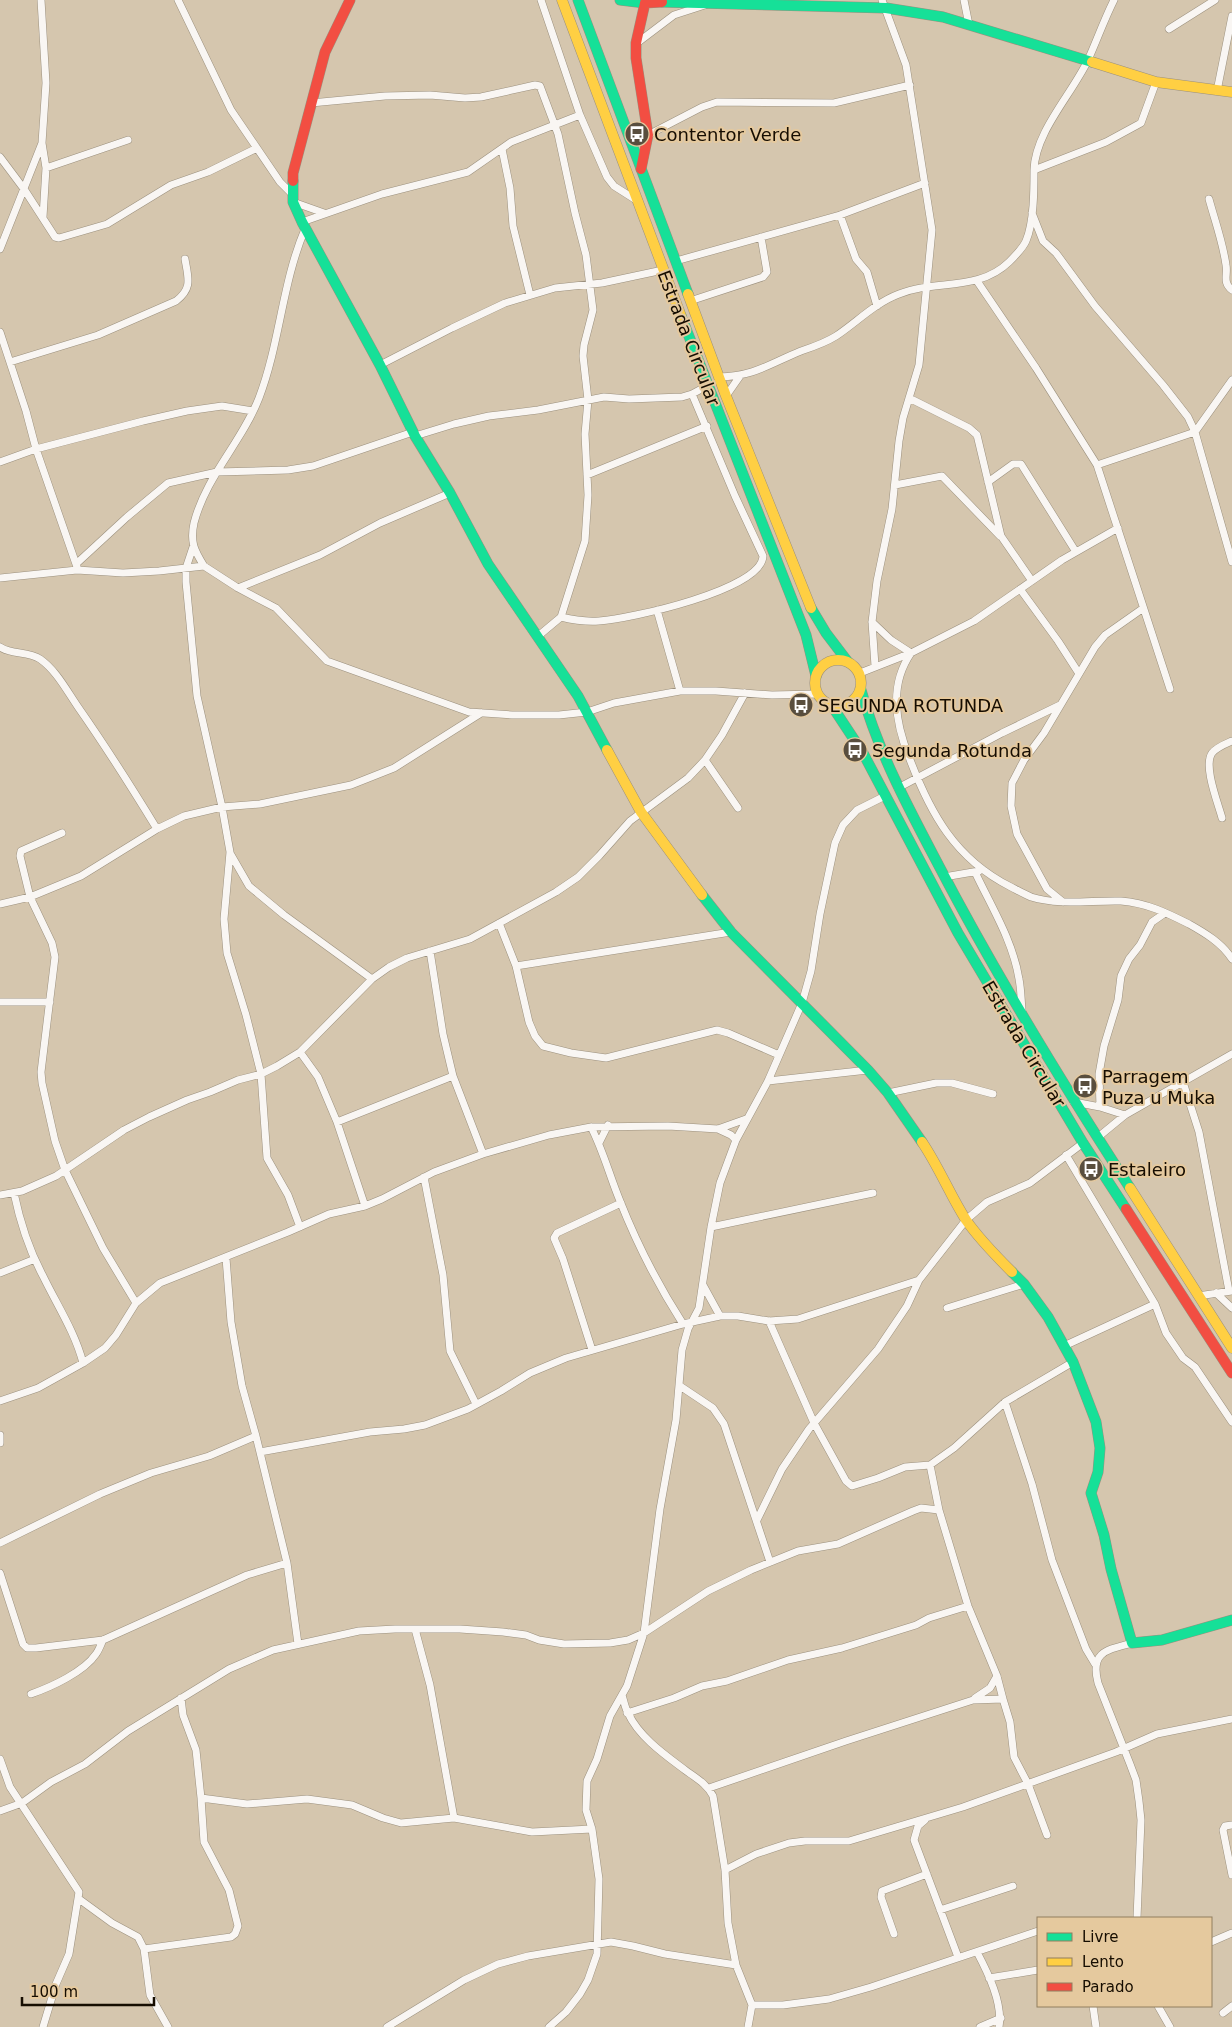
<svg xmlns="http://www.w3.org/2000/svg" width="1232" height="2027" viewBox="0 0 1232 2027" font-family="'DejaVu Sans',sans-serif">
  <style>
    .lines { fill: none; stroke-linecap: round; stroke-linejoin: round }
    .street-casing { stroke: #9b907e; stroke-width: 8 }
    .fast-casing { stroke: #9b907e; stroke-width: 11 }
    .slow-casing { stroke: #9b907e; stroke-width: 11 }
    .jam-casing { stroke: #9b907e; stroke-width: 11 }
    .street { stroke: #f9f6f3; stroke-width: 7 }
    .fast { stroke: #16e098; stroke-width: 10 }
    .slow { stroke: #ffcf43; stroke-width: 10 }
    .jam { stroke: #f24e42; stroke-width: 10 }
    .labels { text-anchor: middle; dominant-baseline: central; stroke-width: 4; stroke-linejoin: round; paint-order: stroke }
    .poi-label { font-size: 18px; fill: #160d01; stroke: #e5c99e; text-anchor: start }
    .street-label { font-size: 18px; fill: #160d01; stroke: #e5c99e }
  </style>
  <rect width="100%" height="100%" fill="#d5c6ae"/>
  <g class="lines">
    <defs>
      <path id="street" d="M178,0L231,110L280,182L292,194
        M541,0L580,115L607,177L614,186L636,200
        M964,0L969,25
        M1169,29L1215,0
        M637,43L674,15L705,5
        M1217,91L1232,16
        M311,103L385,96L430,95L465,98L481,97L535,85L540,86L558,134L575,213L586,255L593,310L584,345L583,356L588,400L585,434L588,495L585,541L561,617L537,637
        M648,135L702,107L717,102L834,103L910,85
        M42,143L46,168L43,217
        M502,149L510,188L513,226L530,295
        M0,157L24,189L55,237L59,238L107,224L171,185L208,172L257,148
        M46,168L128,140
        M1034,170C1035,132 1072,94 1088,60C1097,40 1104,20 1114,0
        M1209,199C1215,221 1223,243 1226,265C1228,275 1222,282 1232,290
        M293,202L324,213
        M1032,213L1043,241L1056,253L1095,306L1163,385L1188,417L1195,432L1232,562
        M840,215L856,259L867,272L877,306
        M302,222L382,194L468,172L511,142L580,115
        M0,249L42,143L46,83L41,0
        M676,261L840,215L925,183
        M977,281L1036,368L1097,465L1170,689
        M690,301L763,277L767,272L761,237
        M0,332L26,411L36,449L77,567
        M10,362L98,335L176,301C193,288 188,278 185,259
        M380,365L452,328L505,303L555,288L602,283L663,270
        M719,377C755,376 769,364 801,351C813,347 825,343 836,336C857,322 875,303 899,294C936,279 978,292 1009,262C1015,256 1023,248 1026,241C1034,222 1034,190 1034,170L1106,142L1141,123L1156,82
        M726,396L740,376
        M909,398L969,428L977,435L1001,536L1032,581
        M415,436L454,424L489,416L538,410L604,397L629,399L682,397L692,394L707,386
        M0,462L36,449L143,421L187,411L222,406L253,411
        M1097,465L1195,432L1232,380
        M587,475L707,426
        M988,482L1013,464H1021L1076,552
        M895,485L942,476L1000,536
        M193,547L186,568V582L197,696L222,807L230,852L224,919L227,953L246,1015L261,1074L267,1158L288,1195L300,1227
        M76,564L127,517L168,483L217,472L288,470L313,466L413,432
        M204,566C194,550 190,542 194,523C206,476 242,442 259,398C280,343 282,283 305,229
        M0,578L77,570L123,573L159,571L204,566L238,588L276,608L327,661L469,712L512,715H559L587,712L614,703L680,691H716L772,695L817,694
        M238,588L320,555L380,523L450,493
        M1020,589L1058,641L1078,672
        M657,610L680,691
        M561,617C573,620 585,622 599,621C629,619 762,590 763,556L735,496L692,394
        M872,622L891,640L911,653C889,685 895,722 909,757C930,813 955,859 1011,887C1017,890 1024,894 1031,897C1061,906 1091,900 1121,901C1147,903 1167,913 1189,924C1205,933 1222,943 1232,959
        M0,647C12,655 28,651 40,659C56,670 67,691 78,707C106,747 132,788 157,829
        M875,666L872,622L877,581L892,509L899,441L903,418L919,365L932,230L906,65L882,0
        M860,673L911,653L974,621L1062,560L1118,528
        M705,760L738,808
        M898,788L1002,733L1060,705
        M1222,818C1218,803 1203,766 1212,753C1217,747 1225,744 1232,741
        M62,833L21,851L20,856L30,897L52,943L55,957L41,1072L42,1083L55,1141L65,1170L103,1248L136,1303
        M230,853L249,886L284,915L372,979
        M975,872C991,906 1013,941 1019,979C1021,989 1021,999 1022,1010
        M944,877L979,871
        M1063,902L1047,889L1017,834L1011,806L1012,783L1024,760L1044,733L1095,647L1105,635L1142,609
        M0,904L30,897L81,876L157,829L184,816L222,807L260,804L351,785L394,768L481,713
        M499,923L516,966L529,1022L535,1036L543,1046L571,1053L606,1058L717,1030L728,1033L779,1055
        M430,951L443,1034L453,1076L483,1154
        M516,966L731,932
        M0,1002H50
        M300,1052L318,1077L337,1122L365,1206
        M768,1081L868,1070
        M1183,1082L1199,1132L1229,1291
        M888,1093L936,1083H952L993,1094
        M1074,1102L1100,1107L1125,1115
        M1100,1107L1099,1074L1104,1046L1118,1000L1121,976L1129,959L1140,945L1152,922L1165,913
        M337,1122L453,1076
        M591,1127C603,1150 610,1177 620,1201C637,1244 658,1285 683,1324
        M718,1129L731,1135L736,1140
        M1097,1138L1125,1115L1232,1054
        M599,1143L608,1125
        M1066,1155L1155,1304L1166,1333L1183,1358L1195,1367L1232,1422
        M424,1177L443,1275L450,1351L476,1404
        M14,1193C20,1222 29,1250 43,1276C57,1305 75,1332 83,1363
        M0,1195L22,1191L56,1176L124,1130L149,1117L187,1100L210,1092L238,1080L261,1074L277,1066L300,1052L372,979L389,967L407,958L470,939L556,892L578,877L599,856L630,821L688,778L705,760L722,735L745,693
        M711,1227L873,1193
        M226,1258L231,1322L242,1386L256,1436L287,1563L298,1644
        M0,1273L35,1259
        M703,1285L720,1316
        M1216,1293L1232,1308
        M1198,1296L1232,1291
        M947,1308L1024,1284
        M769,1321L814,1423L846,1481L852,1486L878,1478L905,1467L930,1465L954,1448L1005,1402L1073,1362
        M1064,1346L1155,1304
        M592,1350L563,1259L554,1238L557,1233L621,1203
        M680,1386L713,1408L724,1424L770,1562
        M0,1401L38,1388L83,1363L105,1348L116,1335L136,1303L160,1283L288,1232L329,1214L365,1206L382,1199L434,1172L483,1154L549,1135L591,1127L668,1126L718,1129L746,1119
        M1005,1402L1032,1484L1052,1560L1086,1649L1095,1664
        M0,1435V1443
        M260,1452L370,1432L404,1429L425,1425L468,1409L501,1391L530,1373L566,1358L683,1324L720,1316H738L769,1321L798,1319L919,1280
        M930,1465L939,1510
        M757,1520L782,1469L809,1429L878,1349L907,1306L919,1280L966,1220L987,1202L1030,1183L1083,1143
        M0,1543L100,1494L151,1473L209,1456L256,1436
        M0,1573L23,1644L27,1648H36L103,1640L247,1575L287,1563
        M415,1629L430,1685L454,1818L532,1832L592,1829
        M1132,1643C1106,1650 1090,1652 1098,1683L1130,1764L1136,1780L1139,1801L1141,1820L1137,1918
        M31,1694C51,1687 84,1672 96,1654C99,1650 101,1644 103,1640
        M622,1695C624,1701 625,1708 628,1713C639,1737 665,1755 685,1770C696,1778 707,1784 713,1796L725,1870L728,1923L736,1965
        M181,1698L183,1715L196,1750L201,1798L247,1804L307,1799L352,1805L383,1818L401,1823L454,1818
        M975,1698L990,1688L997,1676
        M1003,1699L1010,1722L1014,1757L1028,1784L1047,1835
        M627,1713L674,1698L702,1686L727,1681L788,1660L842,1648L916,1625L929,1618L968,1606
        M0,1759L10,1787L79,1892L69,1954L56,1984L43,2027
        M0,1811L22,1803L51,1782L85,1764L128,1731L229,1669L273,1650L359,1631L395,1629H460L503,1632L526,1635L539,1640L564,1644L610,1643L628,1640L644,1633L708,1591L751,1570L798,1551L838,1544L913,1511L921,1508L939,1510L968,1606L997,1676L1003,1699L973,1700L846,1741L709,1788
        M925,1820L918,1826L914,1840L958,1957
        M1232,1825L1225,1826L1223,1830L1232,1875
        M725,1870L756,1854L789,1843L805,1841H849L963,1807L1116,1752L1157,1734L1232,1719
        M79,1899L112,1923L138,1937L144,1949L150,1995L168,2027
        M940,1910L1013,1886
        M894,1934L881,1897L882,1891L927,1874
        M1211,1942L1232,1933
        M144,1949L231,1937L235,1934L238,1926L229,1890L204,1842L201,1798
        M977,1952C988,1973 1003,2003 999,2027
        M989,1978L1038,1970
        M752,2005H783L829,1999L871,1987L1038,1931
        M1093,2006L1096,2027
        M1158,2006L1170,2027
        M1223,2013L1232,2006
        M387,2027L464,1980L498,1964L528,1956L611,1942L633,1946L665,1954L736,1965L752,2005L748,2027
        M549,2027L566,2012L580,1994L588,1980L597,1954L599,1879L592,1829L586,1810L587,1781L597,1759L610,1716L627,1686L644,1633L660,1509L676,1420L682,1350L688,1329L699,1308L711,1227L720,1183L736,1140L768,1081L802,1003L811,971L820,914L835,843L843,825L857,810L885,796
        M980,2027L1001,2018"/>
      <path id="fast" d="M578,0L688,294
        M620,0L645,3
        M662,2L886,8L943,17L1092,62
        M293,181V202L302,222L380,365L415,436L450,493L488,564L578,696L607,750
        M681,316L806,635L816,676
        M811,608L826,633L848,662
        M861,690C878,752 909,809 939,866C997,977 1062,1083 1130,1188
        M832,706L863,753L958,933L1083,1143L1126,1209
        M702,895L731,932L868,1070L888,1093L922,1142
        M1012,1272L1024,1284L1048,1317L1073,1362L1096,1422L1100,1448L1098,1472L1091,1493L1104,1535L1111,1569L1132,1643L1162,1640L1232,1620"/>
      <path id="slow" d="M562,0L681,316
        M1092,62L1156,82L1232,92
        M688,294L726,396L811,608
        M815 683a23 23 0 1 1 46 0a23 23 0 1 1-46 0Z
        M607,750L641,812L702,895
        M922,1142C939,1167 950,1195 966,1220C979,1239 996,1256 1012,1272
        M1130,1188L1232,1348"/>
      <path id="jam" d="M641,169L648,135L636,58V43L645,3L662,2
        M293,181V173L325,52L350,0
        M1126,1209L1232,1373"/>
    </defs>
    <use href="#street" class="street-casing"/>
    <use href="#fast" class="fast-casing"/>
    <use href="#slow" class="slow-casing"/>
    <use href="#jam" class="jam-casing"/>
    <use href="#street" class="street"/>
    <use href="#fast" class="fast"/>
    <use href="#slow" class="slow"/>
    <use href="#jam" class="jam"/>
  </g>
  <defs>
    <symbol id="bus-disc" viewBox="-11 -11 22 22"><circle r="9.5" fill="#594e3e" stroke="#e5c99e"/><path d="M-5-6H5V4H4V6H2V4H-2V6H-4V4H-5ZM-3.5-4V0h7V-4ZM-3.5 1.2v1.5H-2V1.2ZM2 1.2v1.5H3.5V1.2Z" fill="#fff"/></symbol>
  </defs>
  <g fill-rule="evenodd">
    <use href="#bus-disc" x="623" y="120" width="28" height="28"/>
    <use href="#bus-disc" x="787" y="691" width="28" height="28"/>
    <use href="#bus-disc" x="841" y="736" width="28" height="28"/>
    <use href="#bus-disc" x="1071" y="1072" width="28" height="28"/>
    <use href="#bus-disc" x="1077" y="1155" width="28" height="28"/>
  </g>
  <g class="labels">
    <g class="poi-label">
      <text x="654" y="134">Contentor Verde</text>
      <text x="818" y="705">SEGUNDA ROTUNDA</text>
      <text x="872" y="750">Segunda Rotunda</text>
      <text x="1102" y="1076">Parragem<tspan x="1102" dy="21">Puza u Muka</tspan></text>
      <text x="1108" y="1169">Estaleiro</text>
    </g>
    <g class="street-label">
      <text transform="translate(689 338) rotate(69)">Estrada Circular</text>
      <text transform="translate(1024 1044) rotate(59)">Estrada Circular</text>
    </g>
  </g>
  <rect x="1037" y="1917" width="175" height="90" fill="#e5c99e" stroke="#927e5f"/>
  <rect x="1047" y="1933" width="25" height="8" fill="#16e098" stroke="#927e5f"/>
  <text x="1082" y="1942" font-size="15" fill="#160d01">Livre</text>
  <rect x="1047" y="1958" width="25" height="8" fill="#ffcf43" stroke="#927e5f"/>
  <text x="1082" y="1967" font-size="15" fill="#160d01">Lento</text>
  <rect x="1047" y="1983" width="25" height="8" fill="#f24e42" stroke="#927e5f"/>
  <text x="1082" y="1992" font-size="15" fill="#160d01">Parado</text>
  <path d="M22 1997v8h132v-8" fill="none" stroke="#160d01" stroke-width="2.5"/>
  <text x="30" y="1997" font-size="15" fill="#160d01" stroke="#e5c99e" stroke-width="4" paint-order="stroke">100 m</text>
</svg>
